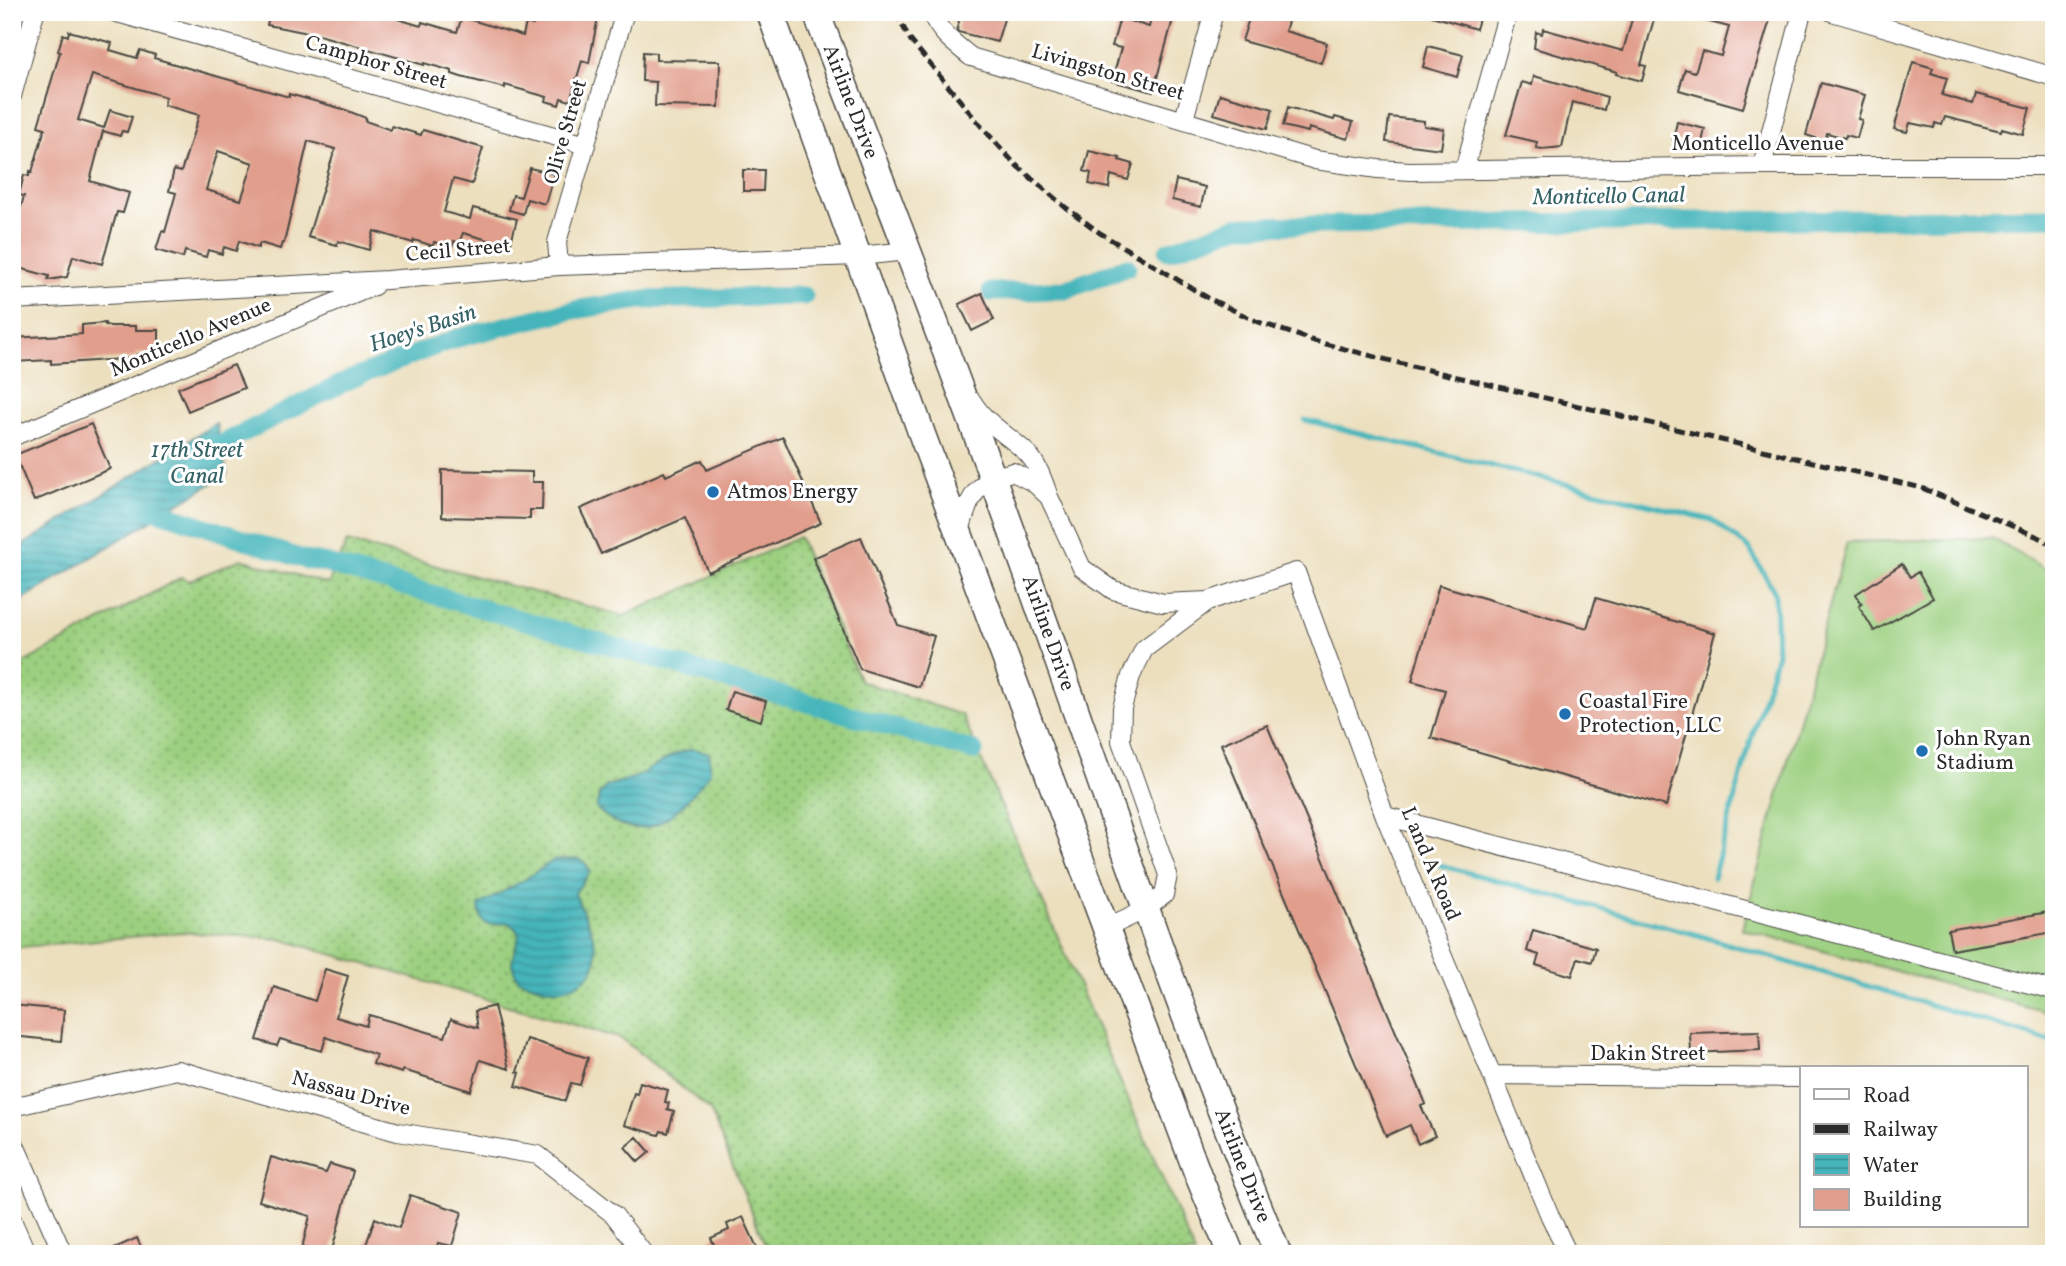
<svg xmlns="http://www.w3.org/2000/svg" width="2066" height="1266" viewBox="0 0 2066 1266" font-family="Vollkorn,serif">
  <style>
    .grass { fill: url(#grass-dots); stroke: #647e56; stroke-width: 2 }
    .pitch { fill: #9cd080; stroke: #647e56; stroke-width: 2 }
    .water { fill: url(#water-rules); stroke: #387073; stroke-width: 2 }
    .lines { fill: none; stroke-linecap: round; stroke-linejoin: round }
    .stream { stroke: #45b5bb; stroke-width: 5 }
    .canal { stroke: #45b5bb; stroke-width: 19 }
    .building { fill: #e19e8c; fill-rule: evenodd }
    .minor-casing { stroke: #484641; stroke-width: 20 }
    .highway-casing { stroke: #484641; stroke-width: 29 }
    .minor { stroke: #fff; stroke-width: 18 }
    .highway { stroke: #fff; stroke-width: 26 }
    .rail { stroke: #2b2b2b; stroke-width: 5; stroke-dasharray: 10 5; stroke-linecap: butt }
    .poi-dot { fill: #1f6fb2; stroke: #fff; stroke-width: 2.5 }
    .labels { text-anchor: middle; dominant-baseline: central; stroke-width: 6; stroke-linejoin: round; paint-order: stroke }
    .street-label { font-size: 21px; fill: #2b2b2b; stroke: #fff }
    .poi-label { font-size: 21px; fill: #2b2b2b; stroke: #fff; text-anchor: start }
    .water-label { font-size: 23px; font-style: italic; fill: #356265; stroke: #fff }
  </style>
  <defs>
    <pattern id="grass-dots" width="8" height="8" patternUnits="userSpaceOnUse" patternTransform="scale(1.75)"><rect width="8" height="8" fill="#9cd080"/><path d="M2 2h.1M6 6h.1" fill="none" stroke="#7fa969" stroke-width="1.8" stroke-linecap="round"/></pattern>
    <pattern id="water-rules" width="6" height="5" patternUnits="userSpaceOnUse" patternTransform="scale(1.75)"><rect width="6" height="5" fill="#45b5bb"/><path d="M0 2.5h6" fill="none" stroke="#3a9398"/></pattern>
  </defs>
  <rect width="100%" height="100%" fill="#fff"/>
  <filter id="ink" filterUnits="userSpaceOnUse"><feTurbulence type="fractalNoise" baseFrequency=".0143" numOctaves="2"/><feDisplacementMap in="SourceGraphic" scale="14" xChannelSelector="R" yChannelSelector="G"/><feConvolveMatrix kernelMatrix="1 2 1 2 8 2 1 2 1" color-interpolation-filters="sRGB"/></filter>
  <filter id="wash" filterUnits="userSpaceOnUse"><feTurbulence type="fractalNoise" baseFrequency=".00686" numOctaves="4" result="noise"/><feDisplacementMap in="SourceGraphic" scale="28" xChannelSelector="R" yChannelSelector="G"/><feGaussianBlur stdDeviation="1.57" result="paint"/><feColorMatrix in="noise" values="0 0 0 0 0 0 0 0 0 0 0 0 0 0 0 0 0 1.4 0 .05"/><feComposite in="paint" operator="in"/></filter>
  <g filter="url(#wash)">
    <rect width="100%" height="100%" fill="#ecdfbe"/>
    <path class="grass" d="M799,537L860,681L962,715L1195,1254H769L710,1110L622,1039L280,939L183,932L12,948V669L182,577L189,581L241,559L328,584L347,542L624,616Z"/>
    <path class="pitch" d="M1992,538L2054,574V1014L1742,929L1847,542Z"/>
    <path class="water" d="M216,423L227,474L12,606V552Z
      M693,749L707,752L710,756V773C678,813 645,854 596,808L600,793L607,786L636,777L675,754Z
      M579,859L586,864L590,872L575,893C582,913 596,933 596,955C597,978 570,992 550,989C539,987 528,983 518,979C516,974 512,968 512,963C513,943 530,934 506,922C488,927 480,926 479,905L524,880L554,860Z"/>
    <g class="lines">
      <path class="stream" d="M1305,420L1712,520L1749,548L1775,593L1777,654L1750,743L1713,878
        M1421,860L1698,935L2054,1042"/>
      <path class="canal" d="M1168,251L1239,226L2054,217
        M991,292L1065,290L1127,267
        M200,457L219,445L351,379L454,339L517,323L574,310L640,300L804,296
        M139,505L306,560L324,563L974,751"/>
    </g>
    <g id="blocks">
      <path class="building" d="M270,12H393L391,17L421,26L422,22L457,32L462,17L523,36L526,23L533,25L536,12H599L589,63L582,61L570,101L561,98L559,105L546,101L547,97L505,85V88L461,77L452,74V71L424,63V65L319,35L267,25Z
        M961,12H979L1004,19L997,42L958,32L957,30Z
        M1153,12H1175L1153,92L1112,81L1121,48L1112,46L1120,18L1149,27Z
        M1251,12H1291L1285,31L1327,43L1321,63L1242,41Z
        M1433,12H1481L1476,29L1432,16Z
        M1634,12H1656L1641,65L1646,66L1642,81L1616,74L1617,72L1534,48L1536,32L1542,34L1543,29L1623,51Z
        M1691,12H1744L1770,20L1743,108L1679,90L1685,69L1695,72L1702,51L1721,56L1729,27L1690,17Z
        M69,31L112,43L110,50L137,58L140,50L155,55L154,58L188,68L289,97V94L343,109L366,118L365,121L391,130L392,126L421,135L423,130L483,148L472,184L453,179L444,212L470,219L473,208L517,219L510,246L463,233L459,243L454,241L452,247L434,242L433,246L414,240L413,243L374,231L369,250L338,241L337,245L308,237L335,149L308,141L284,243H282L280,249L260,243L258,248L239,241L236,251L224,247L222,254L208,250L206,257L185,251L183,258L156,250L162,231L165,232L176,193L169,191L174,170L181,172L199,115L164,105L166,97L92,75L78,120L104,128L110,110L132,117L127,132L122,131L120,136L103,131L90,181L129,193L123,213L117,212L102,264L73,256L67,277L48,280L49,276L12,266V248L15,236L12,235V221L17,222L24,196L19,195L24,175L29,176L30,171L32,172L45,128L38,126L60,52L58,51L63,34L68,36ZM218,151L253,163L241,200L206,190Z
        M1428,46L1463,55L1457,77L1423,67Z
        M643,52L656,53V60L720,61L719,107L655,106L656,82L642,81Z
        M1913,62L1933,68L1931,73L1947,78L1942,95L1973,104L1976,94L2030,108L2023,134L2002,128L2001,131L1945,117L1942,125L1935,123L1934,128L1910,123L1907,132L1894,129Z
        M1534,76L1607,97L1604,110L1572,102L1562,147L1543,149L1536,148L1537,142L1506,135L1522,82L1532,85Z
        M1821,83L1865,95L1858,119L1862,120L1857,138L1846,135L1845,138L1827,133L1825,141L1806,135Z
        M1220,94L1273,109L1267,129L1214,114Z
        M1288,107L1334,120L1335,117L1353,122L1348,139L1309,128L1308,132L1283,126Z
        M1389,117L1424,121V126L1444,129L1441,149L1386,142Z
        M1677,122L1705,129L1701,147L1673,140Z
        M1089,151L1120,158L1119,160L1133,164L1128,180L1111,175L1109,188L1089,184L1091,173L1084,171Z
        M530,168L554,174L545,204L527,199L523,214L509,210L513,195L521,197Z
        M743,170H764L763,191H743Z
        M1176,180L1205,187L1201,207L1172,200Z
        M982,293L994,320L972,331L959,304Z
        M105,323V325L110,326H136V330H159V353L137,354V358L65,363L51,364V360L12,362V338L82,334V325Z
        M234,365L244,388L188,411L178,388Z
        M91,424L110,469L34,501L15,455Z
        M783,437L821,523L708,572L685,518L601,554L580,509L664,472L666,476L702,460L707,470Z
        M442,470L532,472V482H543L542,510H530V519L442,517Z
        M861,537L898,625L934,636L919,687L860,669L813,558Z
        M1902,564L1910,577L1918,572L1933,598L1874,631L1859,606L1862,604L1856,594Z
        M1439,585L1587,628L1596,598L1715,633L1666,806L1431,738L1445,690L1412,681Z
        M732,691L766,701L761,721L726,710Z
        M1267,725L1426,1104L1421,1106L1435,1136L1418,1144L1410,1125L1386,1136L1221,744Z
        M2054,911V932L1952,950L1948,930Z
        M1533,930L1596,948L1592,962L1578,958L1572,976L1536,965L1539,955L1527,951Z
        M325,969L348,976L336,1017L366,1026L369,1015L445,1037L451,1019L478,1028L475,1011L494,1006L509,1069L480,1060L471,1091L403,1070L402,1073L373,1064L376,1055L326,1037L322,1051L280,1039L277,1046L257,1040L274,987L315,1001Z
        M12,1005L64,1010L61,1041L12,1036Z
        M1759,1031L1760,1050L1691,1053L1690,1033Z
        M527,1039L588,1058L580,1085L571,1083L565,1101L516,1086L520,1073L517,1072Z
        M640,1082L668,1090L665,1102L669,1103L667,1109L674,1111L668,1133L661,1131L659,1135L624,1125L634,1093L637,1094Z
        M637,1137L650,1152L638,1162L625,1147Z
        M271,1157L326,1173L330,1164L353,1171L331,1254H316L302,1248L310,1216L259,1201Z
        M410,1195L462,1212L452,1246L438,1243L434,1254H363L375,1218L399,1228Z
        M743,1217L760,1254H718L711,1238L729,1230L727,1224Z
        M137,1238L144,1254H101Z"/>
    </g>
  </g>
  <g filter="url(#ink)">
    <use href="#blocks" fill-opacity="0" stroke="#484641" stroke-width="2"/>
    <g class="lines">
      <defs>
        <path id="minor" d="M114,12L586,145
          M931,12C939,33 955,44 971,57L1315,160L1378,169L1410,171L1762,166H2054
          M1832,12L2054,77
          M12,96L35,12
          M1184,119L1214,12
          M1762,166L1802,12
          M1464,170L1508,12
          M559,266L557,242L625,12
          M12,300L387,280L559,266L859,256L908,251
          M972,401C986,425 1009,435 1028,454C1038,465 1043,480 1048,494
          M12,437L374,286
          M959,535C969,499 974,480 1013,472L1034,483L1049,497L1082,568L1113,590L1163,603L1208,601L1296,572L1385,816L1550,1216L1568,1254
          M1385,816L2053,990
          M1106,928L1146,909L1164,895L1168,875L1121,741L1122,708L1131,676L1144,649L1208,601
          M1493,1075L1802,1078
          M12,1107L177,1070L398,1132L538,1155L614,1215L644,1254
          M12,1138L63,1254
          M12,1220L27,1254"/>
        <g id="highway">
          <path d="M770,12L924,440L1198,1175L1231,1254"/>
          <path id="s1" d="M816,12C879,176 943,339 1002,504C1093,754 1176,1008 1278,1254"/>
        </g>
      </defs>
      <use href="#minor" class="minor-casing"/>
      <use href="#highway" class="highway-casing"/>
      <use href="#minor" class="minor"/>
      <use href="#highway" class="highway"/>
      <path class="rail" d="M895,12L911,41L981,126L1015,164L1065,207L1100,233L1208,298L1256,321L1314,341L1399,363L1922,488L2043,539L2054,546"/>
    </g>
  </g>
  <g class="poi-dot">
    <circle cx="713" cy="492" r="7"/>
    <circle cx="1565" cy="714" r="7"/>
    <circle cx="1922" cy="751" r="7"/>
  </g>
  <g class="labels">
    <g class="street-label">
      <text transform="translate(376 63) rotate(16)">Camphor Street</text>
      <text transform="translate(1108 73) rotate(16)">Livingston Street</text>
      <text stroke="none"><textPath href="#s1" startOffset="96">Airline Drive</textPath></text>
      <text transform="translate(566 132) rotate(-74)">Olive Street</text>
      <text x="1758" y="144">Monticello Avenue</text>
      <text transform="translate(458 251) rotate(-5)">Cecil Street</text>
      <text transform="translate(191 338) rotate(-23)">Monticello Avenue</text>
      <text stroke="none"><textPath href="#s1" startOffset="663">Airline Drive</textPath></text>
      <text transform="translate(1430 864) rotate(67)">L and A Road</text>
      <text x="1648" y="1054">Dakin Street</text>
      <text transform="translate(351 1094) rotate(15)">Nassau Drive</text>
      <text stroke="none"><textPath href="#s1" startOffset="1230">Airline Drive</textPath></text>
    </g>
    <g class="poi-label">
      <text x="727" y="492">Atmos Energy</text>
      <text x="1579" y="702">Coastal Fire<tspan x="1579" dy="24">Protection, LLC</tspan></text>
      <text x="1936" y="739">John Ryan<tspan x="1936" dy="24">Stadium</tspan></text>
    </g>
    <g class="water-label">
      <text transform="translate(1609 197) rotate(-1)">Monticello Canal</text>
      <text transform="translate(423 329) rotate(-18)">Hoey's Basin</text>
      <text x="197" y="451">17th Street<tspan x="197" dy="26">Canal</tspan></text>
    </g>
  </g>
  <rect width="2066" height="1266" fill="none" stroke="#fff" stroke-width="42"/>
  <rect x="1800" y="1066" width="228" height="161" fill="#ffffff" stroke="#aaaaaa" stroke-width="2"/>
  <rect x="1814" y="1089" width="35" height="10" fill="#ffffff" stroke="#aaaaaa" stroke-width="2"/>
  <text x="1863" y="1102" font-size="21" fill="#2b2b2b">Road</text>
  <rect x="1814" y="1124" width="35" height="10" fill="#2b2b2b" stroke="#aaaaaa" stroke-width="2"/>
  <text x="1863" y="1136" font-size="21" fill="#2b2b2b">Railway</text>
  <rect x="1814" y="1154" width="35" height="21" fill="url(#water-rules)" stroke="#aaaaaa" stroke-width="2"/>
  <text x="1863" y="1172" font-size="21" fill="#2b2b2b">Water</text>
  <rect x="1814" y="1189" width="35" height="21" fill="#e19e8c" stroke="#aaaaaa" stroke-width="2"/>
  <text x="1863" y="1206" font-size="21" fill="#2b2b2b">Building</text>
</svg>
